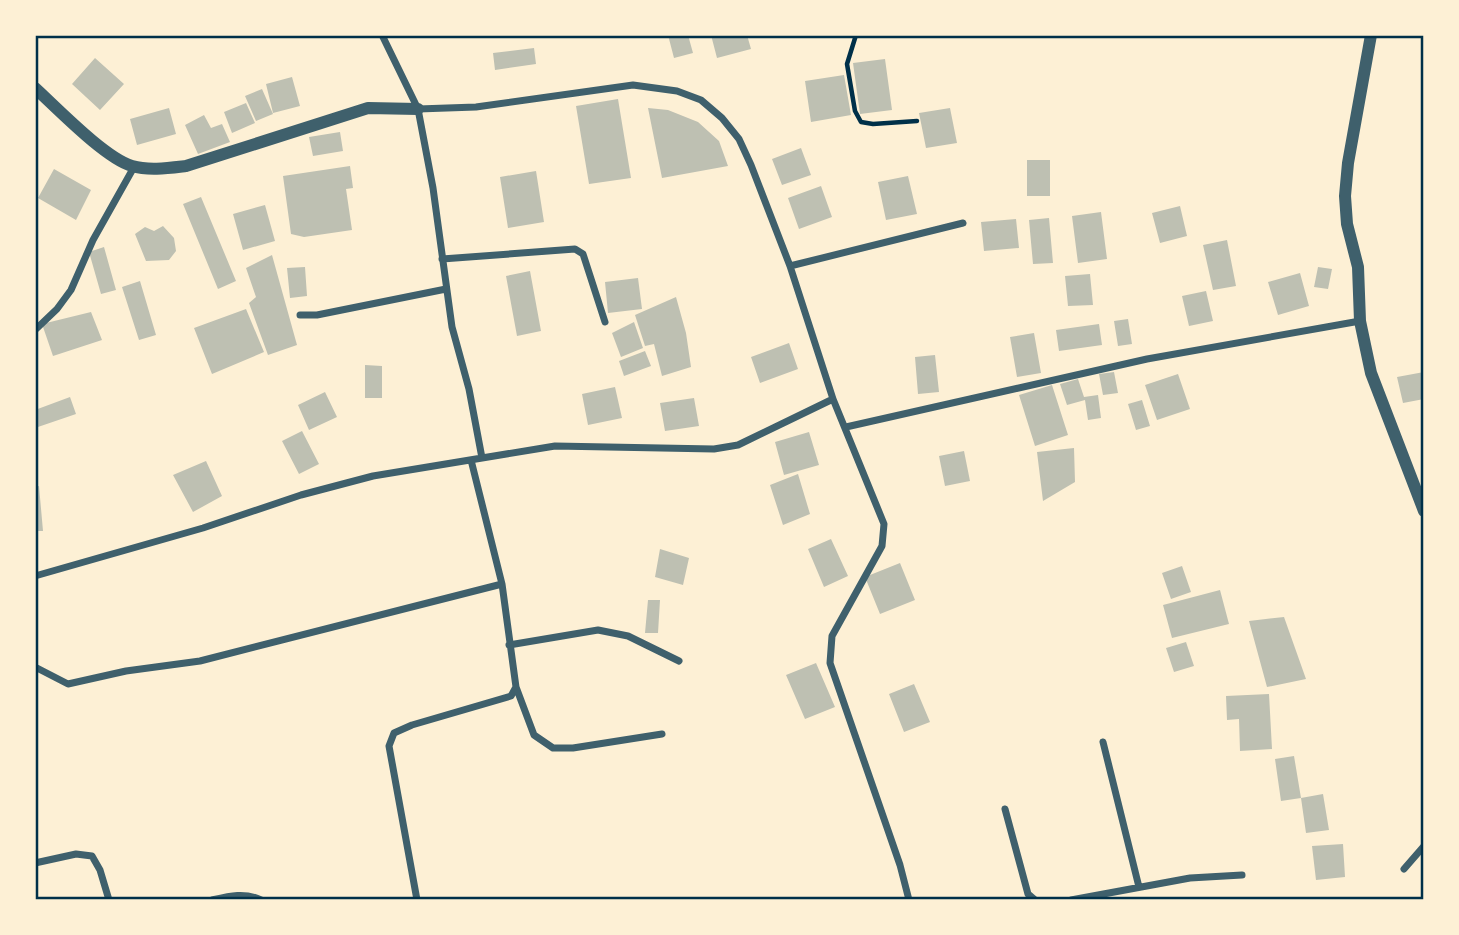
<svg xmlns="http://www.w3.org/2000/svg" width="1459" height="935" viewBox="0 0 1459 935" font-family="'Titillium Web',sans-serif">
  <style>
    .building { fill: #bec0b2 }
    .lines { fill: none; stroke-linecap: round; stroke-linejoin: round }
    .path { stroke: #003049; stroke-width: 4.5 }
    .minor { stroke: #3f606c; stroke-width: 7 }
    .tertiary { stroke: #3f606c; stroke-width: 12 }
    .neatline { fill: none; stroke: #003049; stroke-width: 2.5 }
  </style>
  <rect width="100%" height="100%" fill="#fdf0d5"/>
  <path class="building" d="M668,35H688L693,53L674,58Z
    M711,35H747L751,49L717,58Z
    M534,48L536,64L495,70L493,53Z
    M95,58L124,84L100,110L72,84Z
    M885,59L892,110L860,114L853,63Z
    M844,75L851,115L811,122L805,81Z
    M292,77L300,106L273,113L266,84Z
    M262,89L273,114L256,121L245,96Z
    M618,99L631,178L589,184L576,106Z
    M246,103L255,123L232,133L224,112Z
    M169,108L176,134L137,145L130,119Z
    M648,108L668,110L698,122L719,141L728,166L662,178Z
    M950,108L957,143L926,148L919,113Z
    M204,115L211,128L222,124L230,142L198,154L185,125Z
    M340,132L343,151L313,156L309,137Z
    M801,148L811,175L782,185L772,159Z
    M1027,160H1050V196H1027Z
    M350,166L353,188L346,189L352,230L304,237L291,234L283,176Z
    M54,169L91,190L76,220L38,198Z
    M536,171L544,222L508,228L500,177Z
    M908,176L917,214L886,220L878,182Z
    M821,186L832,217L799,229L788,198Z
    M201,197L236,281L218,289L183,204Z
    M265,205L275,241L243,250L233,214Z
    M1180,206L1187,236L1160,243L1152,213Z
    M1101,212L1107,259L1078,263L1072,216Z
    M1049,218L1053,263L1033,264L1029,220Z
    M1016,219L1019,248L984,251L981,222Z
    M163,226L174,238L176,251L169,260L146,261L135,234L145,227L154,231Z
    M1227,240L1236,286L1213,290L1203,245Z
    M104,247L116,290L101,294L89,252Z
    M272,255L297,345L268,355L249,303L256,297L246,268Z
    M305,267L307,296L290,298L287,268Z
    M1318,267L1332,269L1328,289L1314,287Z
    M530,271L541,331L517,336L506,276Z
    M1300,273L1309,306L1278,315L1268,282Z
    M1090,274L1093,305L1068,306L1065,276Z
    M638,278L642,309L608,313L605,282Z
    M140,281L156,335L139,340L122,287Z
    M1206,291L1213,321L1189,326L1182,296Z
    M676,297L686,333L691,367L662,376L654,344L645,346L635,315Z
    M246,309L264,352L212,374L194,328Z
    M91,312L102,340L53,356L42,324Z
    M1128,319L1132,344L1118,346L1114,321Z
    M634,322L643,348L621,357L612,333Z
    M1099,324L1102,345L1059,351L1056,330Z
    M1034,333L1041,373L1017,377L1010,337Z
    M789,343L798,369L760,383L751,357Z
    M645,351L651,366L624,376L619,361Z
    M935,355L939,392L918,394L915,357Z
    M365,365L382,366V398H365Z
    M1114,372L1118,393L1103,395L1099,374Z
    M1424,372V399L1403,403L1397,377Z
    M1178,374L1190,409L1157,420L1145,385Z
    M1078,379L1084,397L1098,395L1101,418L1088,420L1085,400L1067,405L1060,384Z
    M1052,385L1068,435L1035,446L1019,395Z
    M615,387L622,418L588,425L582,394Z
    M325,392L337,417L309,430L298,405Z
    M70,397L76,414L35,428V410Z
    M694,398L699,426L665,431L660,403Z
    M1142,400L1150,426L1136,430L1128,404Z
    M302,431L319,464L299,474L282,441Z
    M809,432L819,465L784,475L775,442Z
    M1074,448L1075,482L1043,501L1037,452Z
    M964,451L970,481L945,486L939,456Z
    M206,461L222,496L193,512L173,475Z
    M798,474L810,514L783,525L770,485Z
    M39,486L43,531H35V487Z
    M831,539L848,576L824,587L808,549Z
    M660,549L689,558L683,585L655,577Z
    M900,563L915,600L880,614L865,577Z
    M1182,566L1191,592L1171,599L1162,573Z
    M1220,590L1229,624L1172,638L1163,605Z
    M648,600H660L658,633H645Z
    M1284,617L1306,679L1267,687L1249,621Z
    M1186,642L1194,666L1174,672L1166,648Z
    M816,663L835,707L805,719L786,675Z
    M914,684L930,722L904,732L889,694Z
    M1269,694L1272,749L1240,751L1239,719L1227,720L1226,696Z
    M1294,756L1301,798L1281,801L1275,759Z
    M1323,794L1329,830L1306,833L1301,798Z
    M1343,844L1345,877L1316,880L1312,846Z"/>
  <g class="lines">
    <path class="path" d="M856,35L847,64L855,111L861,122L873,124L917,121"/>
    <path class="minor" d="M382,35L418,109L433,188L452,327L469,389L482,458
      M418,109L476,107L633,85L677,91L701,100L722,118L739,139L751,165L790,266L833,399L884,524L882,546L832,636L830,663L900,865L909,900
      M442,259L575,249L583,254L605,322
      M790,266L963,223
      M300,315H317L446,289
      M35,330L57,309L71,290L93,240L134,167
      M846,427L1147,359L1360,321
      M35,576L203,528L301,495L373,476L555,446L714,449L738,445L833,399
      M509,645L598,630L628,636L679,661
      M35,667L68,684L126,671L200,661L502,584L471,460
      M516,687L534,735L553,748H573L662,734
      M1103,742L1139,887
      M1005,809L1028,894L1035,900
      M35,863L76,854L92,856L100,870L109,900
      M1404,869L1424,846
      M212,900C229,896 245,892 261,900
      M417,900L389,746L394,733L412,725L511,696L516,687L502,584
      M1071,900L1190,878L1242,875"/>
    <path class="tertiary" d="M1371,35L1348,163L1345,196L1347,224L1358,267L1360,321L1371,373L1424,511
      M35,88C58,109 105,158 132,166C149,171 169,168 186,166L368,108L418,109"/>
  </g>
  <rect width="1459" height="935" fill="none" stroke="#fdf0d5" stroke-width="74"/>
  <rect x="37" y="37" width="1385" height="861" class="neatline"/>
</svg>
